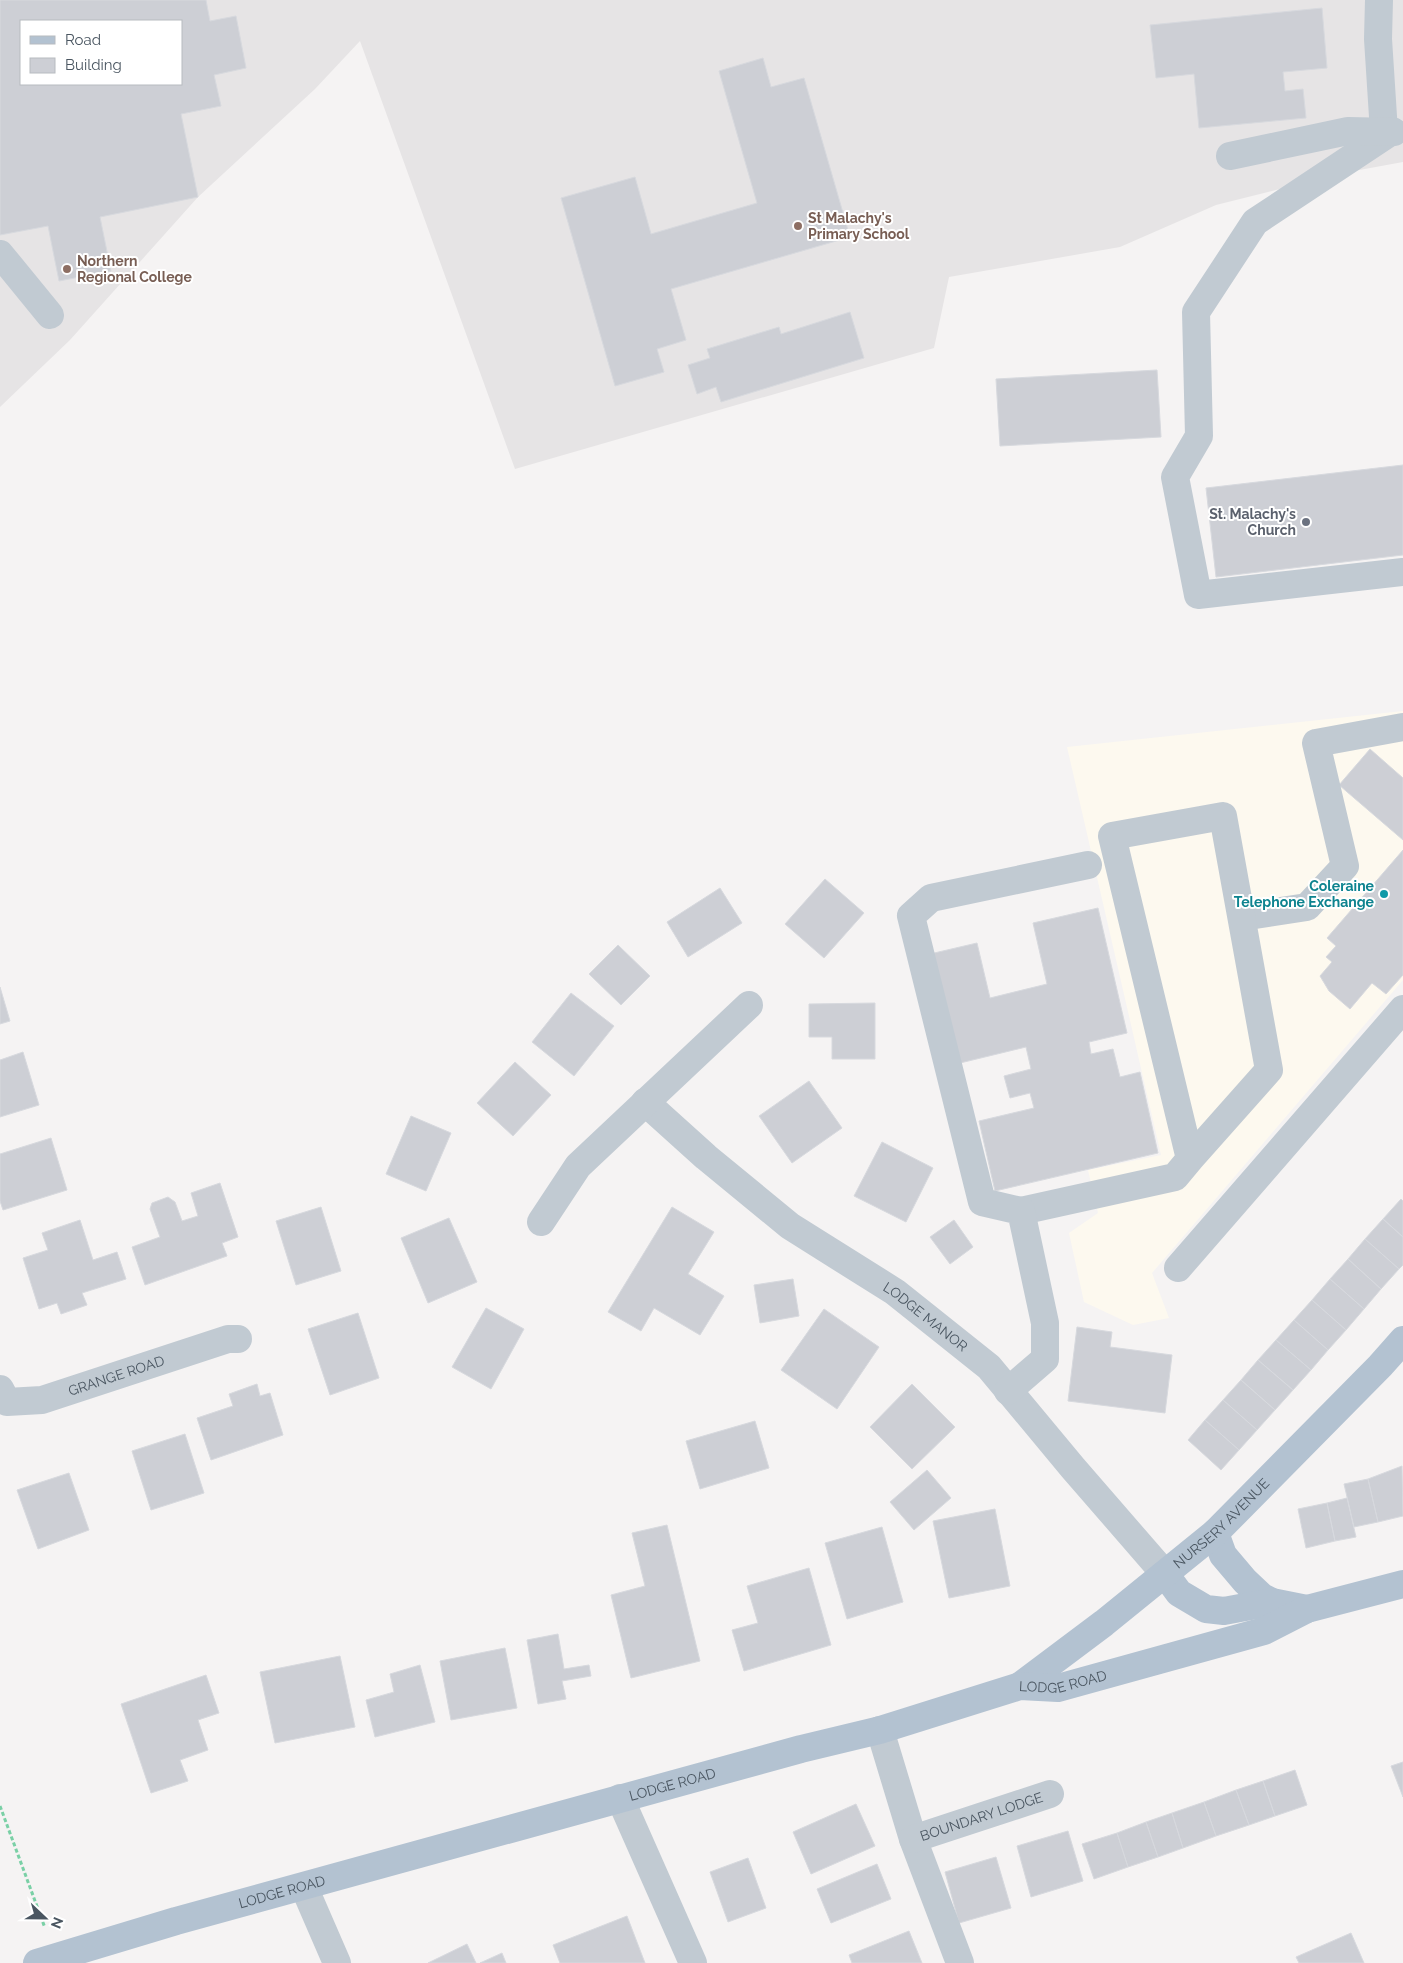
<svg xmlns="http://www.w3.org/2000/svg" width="1403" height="1963" viewBox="0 0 1403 1963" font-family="Raleway,sans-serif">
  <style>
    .commercial { fill: #fdf9ef }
    .education { fill: #e6e4e5; fill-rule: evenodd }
    .building { fill: #cdcfd5; stroke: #d7d9de; fill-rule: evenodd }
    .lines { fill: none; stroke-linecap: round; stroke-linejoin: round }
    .path { stroke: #7ad0a6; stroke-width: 3; stroke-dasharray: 4 2.5; stroke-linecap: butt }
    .minor { stroke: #c1cad2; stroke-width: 28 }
    .major { stroke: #b3c2d1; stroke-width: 28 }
    .education-dot { fill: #8d6e63; stroke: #fff; stroke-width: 2 }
    .worship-dot { fill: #6b7280; stroke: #fff; stroke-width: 2 }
    .culture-dot { fill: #0f9aa8; stroke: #fff; stroke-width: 2 }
    .labels { text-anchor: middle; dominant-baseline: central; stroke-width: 4; stroke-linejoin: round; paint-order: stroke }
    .education-label { font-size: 14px; font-weight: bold; fill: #785e54; stroke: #fff; text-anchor: start }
    .worship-label { font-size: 14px; font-weight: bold; fill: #5b616d; stroke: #fff; text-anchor: end }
    .culture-label { font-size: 14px; font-weight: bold; fill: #0d838f; stroke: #fff; text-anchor: end }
    .street-label { font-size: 14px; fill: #4a5661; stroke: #fff }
  </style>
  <rect width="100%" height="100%" fill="#f5f3f3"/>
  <path class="commercial" d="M1403,711V980L1152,1273L1169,1318L1133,1325L1084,1302L1069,1233L1098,1213L1088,1170L1161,1155L1067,747Z"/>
  <path class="education" d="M0,0H1403V162L1343,173L1216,205L1120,247L949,277L934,348L515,469L360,41L315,89L198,197L70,340L0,407ZM21,21H181V84H21Z"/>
  <path class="building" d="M0,0H206L210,21L236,16L246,68L214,75L221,106L181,114L198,197L100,217L111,271L59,281L48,226L0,235ZM21,21H181V84H21Z
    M1322,8L1327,68L1283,72L1285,91L1303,89L1306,118L1199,128L1194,74L1156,78L1150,25Z
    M763,58L771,87L804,78L850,237L671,289L686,340L657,349L664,372L615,386L561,198L635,177L651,234L757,203L719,71Z
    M850,312L864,358L721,402L716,387L697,394L688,365L710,358L707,349L779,327L781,334Z
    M1157,370L1161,437L1000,446L996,379Z
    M1403,465V555L1216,577L1206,488Z
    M1370,749L1403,778V840L1339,785Z
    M1403,850V975L1386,994L1372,983L1350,1009L1329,991L1320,976L1332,962L1326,957L1336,946L1327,938Z
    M825,879L864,913L824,958L785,924Z
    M720,888L742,923L688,957L667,922Z
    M1098,908L1127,1033L1089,1042L1091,1054L1113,1049L1120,1077L1140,1072L1158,1153L995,1191L979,1121L1034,1108L1030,1093L1010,1098L1004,1076L1031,1069L1026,1047L956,1064L930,954L977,943L990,998L1047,984L1033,923Z
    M618,945L650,976L621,1005L589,974Z
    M0,987L10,1021L0,1024Z
    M571,993L614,1026L574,1076L532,1042Z
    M875,1003V1059H832V1037H809V1004Z
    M23,1052L39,1105L0,1117V1060Z
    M515,1062L551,1095L513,1136L477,1103Z
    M809,1081L842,1128L792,1163L759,1116Z
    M411,1116L451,1133L426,1191L386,1174Z
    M51,1138L67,1190L3,1210L0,1201V1154Z
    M882,1142L933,1168L906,1222L854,1196Z
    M220,1183L238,1237L222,1243L227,1256L145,1285L132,1247L160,1237L150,1209L152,1203L168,1197L175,1202L182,1221L198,1216L191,1193Z
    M1401,1199L1403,1201V1237L1383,1219Z
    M321,1207L341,1271L296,1285L276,1221Z
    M672,1207L714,1232L688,1274L724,1296L700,1335L654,1308L641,1331L608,1312Z
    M449,1218L477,1282L428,1303L401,1238Z
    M1383,1219L1403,1237V1265L1399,1269L1365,1239Z
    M80,1220L93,1260L117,1252L126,1279L82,1293L87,1305L61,1314L57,1303L39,1309L23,1258L48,1250L42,1233Z
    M954,1220L973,1247L950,1264L930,1237Z
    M1365,1239L1399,1269L1381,1289L1348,1259Z
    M1348,1259L1381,1289L1364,1309L1330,1279Z
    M793,1279L799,1316L760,1323L754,1285Z
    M1330,1279L1364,1309L1346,1330L1312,1300Z
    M1312,1300L1346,1330L1328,1350L1294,1320Z
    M486,1308L524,1329L491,1389L452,1367Z
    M824,1309L879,1347L837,1409L781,1370Z
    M358,1313L379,1378L330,1395L308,1329Z
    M1294,1320L1328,1350L1311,1370L1276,1340Z
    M1077,1327L1112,1332L1110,1347L1172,1355L1165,1413L1068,1401Z
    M1276,1340L1311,1370L1293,1390L1258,1360Z
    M1258,1360L1293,1390L1275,1410L1241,1380Z
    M1241,1380L1275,1410L1257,1430L1223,1400Z
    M257,1384L260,1396L270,1393L283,1435L211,1460L197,1418L233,1406L229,1394Z
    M912,1384L955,1427L912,1469L870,1427Z
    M1223,1400L1257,1430L1239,1450L1205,1420Z
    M1205,1420L1239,1450L1221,1470L1188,1440Z
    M755,1421L769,1468L700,1489L686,1441Z
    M185,1434L204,1493L151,1510L132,1451Z
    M1402,1466L1403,1516L1378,1522L1368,1479Z
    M927,1470L951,1498L914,1530L890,1502Z
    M69,1473L89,1530L38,1549L17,1490Z
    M1368,1479L1378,1522L1354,1527L1344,1484Z
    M1347,1498L1356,1537L1335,1541L1327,1503Z
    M1327,1503L1335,1541L1306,1548L1298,1509Z
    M995,1509L1010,1586L949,1598L933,1521Z
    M667,1525L700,1661L631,1678L611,1595L645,1586L632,1533Z
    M882,1527L903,1602L847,1619L825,1543Z
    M809,1568L831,1645L744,1671L732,1630L758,1623L747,1586Z
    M558,1634L564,1669L589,1665L591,1676L562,1681L566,1699L538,1704L527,1640Z
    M505,1648L517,1708L451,1720L440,1661Z
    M340,1656L355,1727L275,1743L260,1672Z
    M420,1665L435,1722L375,1737L366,1700L394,1692L390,1674Z
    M206,1675L219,1713L198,1720L208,1750L180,1760L188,1781L151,1793L121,1704Z
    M1403,1762V1797L1391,1766Z
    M1295,1770L1307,1805L1275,1816L1263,1781Z
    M1263,1781L1275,1816L1249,1825L1236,1790Z
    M1236,1790L1249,1825L1216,1836L1204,1802Z
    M1204,1802L1216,1836L1183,1848L1172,1813Z
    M856,1804L875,1846L811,1874L793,1832Z
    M1172,1813L1183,1848L1158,1857L1146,1822Z
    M1146,1822L1158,1857L1128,1867L1117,1833Z
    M1068,1831L1083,1881L1031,1897L1017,1846Z
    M1117,1833L1128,1867L1094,1879L1082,1844Z
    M996,1857L1011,1908L959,1923L945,1872Z
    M748,1858L766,1908L728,1922L710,1872Z
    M877,1864L891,1899L831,1923L817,1889Z
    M627,1916L645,1963H560L553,1945Z
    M909,1931L922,1963H852L849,1955Z
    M1351,1933L1364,1963H1299L1296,1957Z
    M467,1944L476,1963H428Z
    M502,1953L506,1963H480Z"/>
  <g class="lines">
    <path class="path" d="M0,1806L45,1928"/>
    <g class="minor">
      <path d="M1379,0L1378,39L1384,132"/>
      <path d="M1392,131L1255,222L1196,312L1199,436L1175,477L1198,595L1403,572"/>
      <path d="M1230,156L1348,131L1394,132"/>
      <path d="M0,254L50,315"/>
      <path d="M1242,917L1307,907L1345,866L1316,743L1403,727"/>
      <path id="s1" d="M645,1102L706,1157L790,1226L895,1292L989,1367L1073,1468L1165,1574"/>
      <path d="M1021,1211L1175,1177L1190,1159L1269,1070L1223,816L1112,836L1190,1159"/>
      <path d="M541,1222L578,1166L749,1005"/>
      <path d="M1178,1268L1403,1009"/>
      <path id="s2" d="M0,1389L7,1402L42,1400L228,1339H238"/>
      <path d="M1008,1391L1045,1359V1323L1021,1211L982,1202L911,916L931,898L1088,865"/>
      <path d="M880,1730L913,1839L960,1963"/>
      <path d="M620,1798L693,1963"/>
      <path id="s3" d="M913,1839L1050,1794"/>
      <path d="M304,1887L337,1963"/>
    </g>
    <g class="major">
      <path d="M1215,1533L1223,1555L1245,1581L1262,1597L1272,1602L1307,1609"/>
      <path d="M1165,1574L1179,1593L1206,1609L1224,1611L1272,1602"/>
      <path id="s4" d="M1020,1686L1104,1623L1215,1533L1380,1366L1403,1340"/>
      <path id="s5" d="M37,1963L176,1921L801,1749L880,1730L1020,1686L1058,1688L1264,1631L1307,1609L1403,1584"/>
    </g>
  </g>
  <g class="education-dot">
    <circle cx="798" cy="226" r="5"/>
    <circle cx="67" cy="269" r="5"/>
  </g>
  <circle class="worship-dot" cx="1306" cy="522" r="5"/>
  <circle class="culture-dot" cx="1384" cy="894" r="5"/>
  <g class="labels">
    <g class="education-label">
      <text x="808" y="218">St Malachy's<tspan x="808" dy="16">Primary School</tspan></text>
      <text x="77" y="261">Northern<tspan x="77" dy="16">Regional College</tspan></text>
    </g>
    <g class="worship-label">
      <text x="1296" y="514">St. Malachy's<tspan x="1296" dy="16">Church</tspan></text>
    </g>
    <g class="culture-label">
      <text x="1374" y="886">Coleraine<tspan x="1374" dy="16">Telephone Exchange</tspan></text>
    </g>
    <g class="street-label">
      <text stroke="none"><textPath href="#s1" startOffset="354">LODGE MANOR</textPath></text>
      <text stroke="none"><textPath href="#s2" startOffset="128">GRANGE ROAD</textPath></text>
      <text stroke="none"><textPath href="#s4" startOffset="259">NURSERY AVENUE</textPath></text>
      <text stroke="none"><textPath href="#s5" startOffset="1065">LODGE ROAD</textPath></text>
      <text stroke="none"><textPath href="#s5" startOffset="660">LODGE ROAD</textPath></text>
      <text stroke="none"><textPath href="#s3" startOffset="72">BOUNDARY LODGE</textPath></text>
      <text stroke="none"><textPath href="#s5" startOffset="255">LODGE ROAD</textPath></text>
    </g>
  </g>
  <rect x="20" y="20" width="162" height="65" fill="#ffffff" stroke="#b7bbc0"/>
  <rect x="30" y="36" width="25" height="8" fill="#b3c2d1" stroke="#b7bbc0"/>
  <text x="65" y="45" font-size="15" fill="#4a5661">Road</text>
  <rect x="30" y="58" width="25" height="15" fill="#cdcfd5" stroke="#b7bbc0"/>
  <text x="65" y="70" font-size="15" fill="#4a5661">Building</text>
  <g transform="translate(45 1918) rotate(112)" stroke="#ffffff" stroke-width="4" paint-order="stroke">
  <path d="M0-4L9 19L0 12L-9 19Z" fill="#4a5661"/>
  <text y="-8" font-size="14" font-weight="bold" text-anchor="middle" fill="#4a5661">N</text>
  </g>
</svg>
